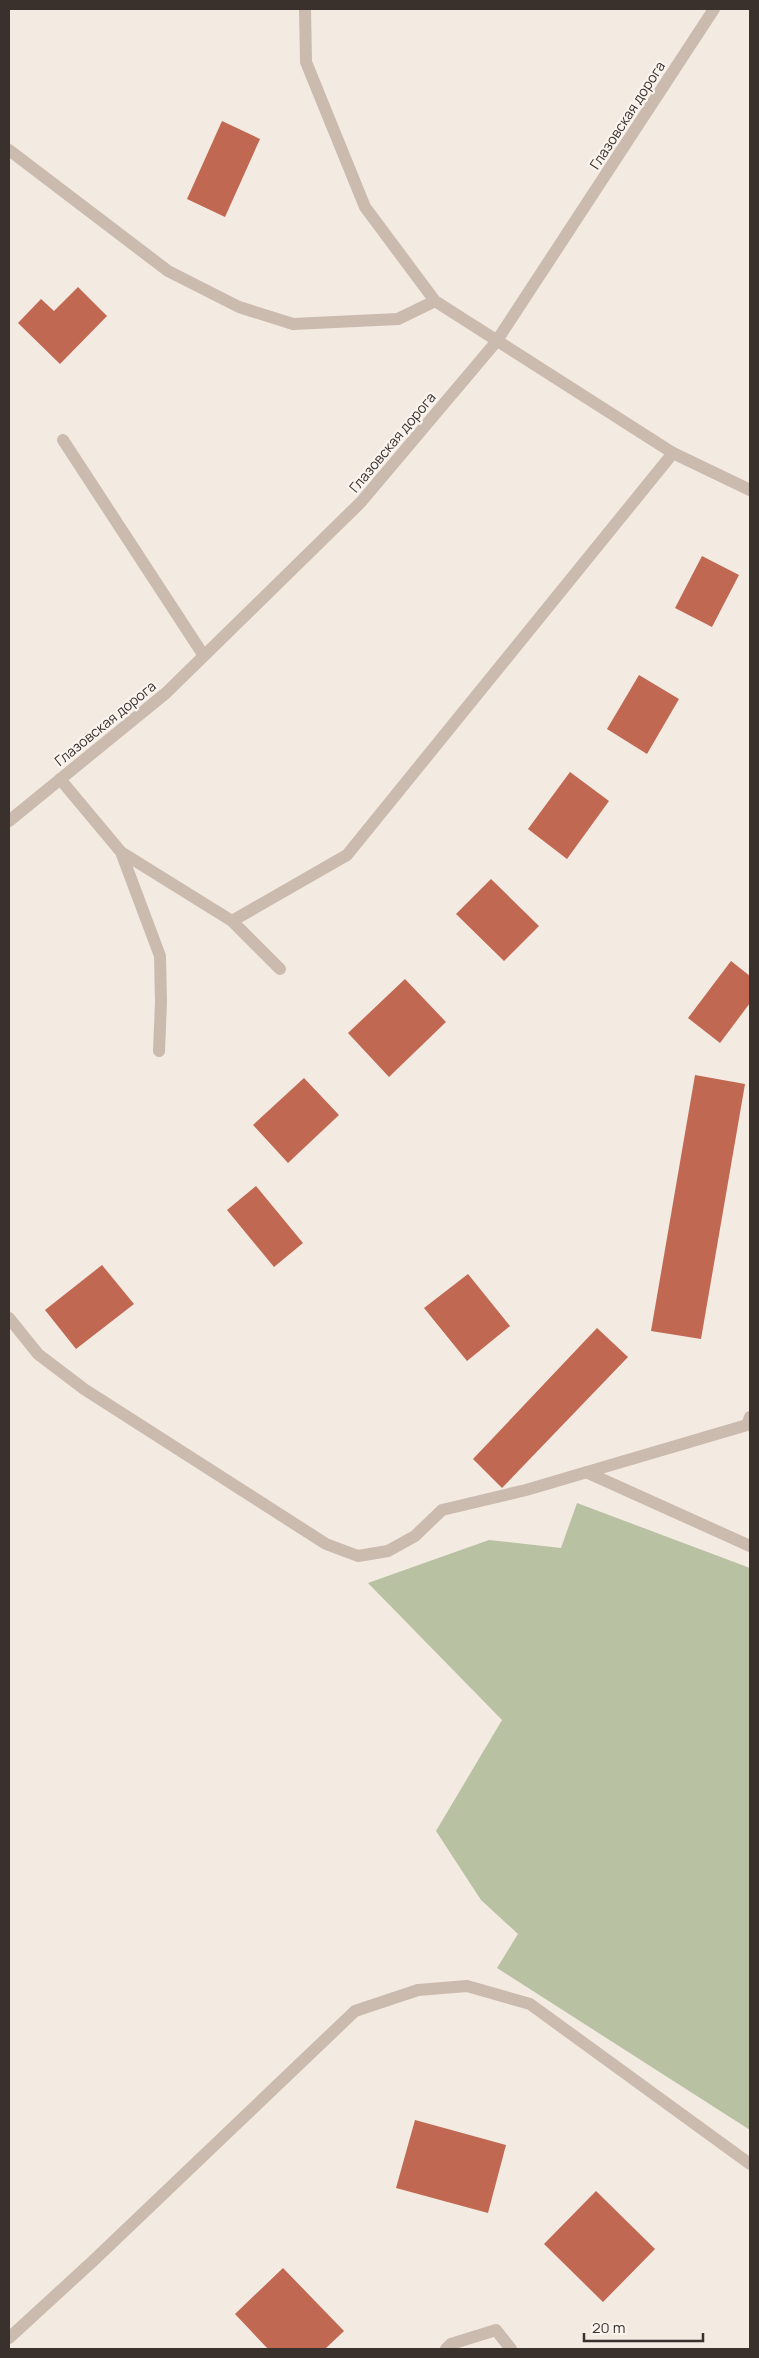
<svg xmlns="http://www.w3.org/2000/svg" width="759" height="2358" viewBox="0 0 759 2358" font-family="Manrope,sans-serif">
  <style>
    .green { fill: #b8c2a2 }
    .building { fill: #c16852 }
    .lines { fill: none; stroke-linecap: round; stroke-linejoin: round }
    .minor { stroke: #cbbaae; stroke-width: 12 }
    .labels { text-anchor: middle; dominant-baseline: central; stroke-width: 4.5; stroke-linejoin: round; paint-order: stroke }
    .street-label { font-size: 14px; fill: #3a302c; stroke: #faf4ee }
  </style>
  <rect width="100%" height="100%" fill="#f3eae2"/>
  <path class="green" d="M577,1503L750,1568V2130L497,1968L518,1934L481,1900L436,1831L502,1720L368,1583L489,1540L561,1548Z"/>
  <path class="building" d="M222,121L260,139L225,217L187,199Z
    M78,287L107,316L60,364L18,323L41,299L54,311Z
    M702,556L739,575L712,627L675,608Z
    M639,675L679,699L647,754L607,729Z
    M570,772L609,801L567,859L528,829Z
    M491,879L539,926L504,961L456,914Z
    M731,961L750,976V1003L720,1043L688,1018Z
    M405,979L446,1022L389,1077L348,1033Z
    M695,1075L745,1084L701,1339L651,1331Z
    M304,1078L339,1115L288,1163L253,1125Z
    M256,1186L303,1243L274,1267L227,1210Z
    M102,1265L134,1304L76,1349L45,1310Z
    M468,1274L510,1326L467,1361L424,1308Z
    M597,1328L628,1357L502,1488L473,1459Z
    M415,2120L506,2145L488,2213L396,2188Z
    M596,2191L655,2249L603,2302L544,2244Z
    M283,2268L344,2331L325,2349H268L235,2314Z"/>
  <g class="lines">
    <path class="minor" d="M305,9L306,62L365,207L435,301L673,453L750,490
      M9,150L168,271L239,307L293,324L398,319L435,301
      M63,440L204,656
      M60,779L121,852L232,921L280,969
      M9,821L166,693L361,502L496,342L714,9
      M121,852L160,956L161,1002L159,1051
      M232,921L347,855L673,453
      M9,1318L38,1354L84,1389L326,1544L358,1556L388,1551L415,1536L442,1510L526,1490L747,1425L750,1417
      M586,1472L750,1546
      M9,2338L93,2261L355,2011L418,1990L467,1986L530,2004L750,2164
      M446,2349L451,2344L496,2330L511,2349"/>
  </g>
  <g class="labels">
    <g class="street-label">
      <text transform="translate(627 115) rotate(-57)">Глазовская дорога</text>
      <text transform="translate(392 442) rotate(-50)">Глазовская дорога</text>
      <text transform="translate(105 723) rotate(-39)">Глазовская дорога</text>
    </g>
  </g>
  <rect width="759" height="2358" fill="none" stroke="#3a302c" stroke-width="20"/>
  <path d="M584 2333v8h119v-8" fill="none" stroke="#3a302c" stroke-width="2.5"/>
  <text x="592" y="2333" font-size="15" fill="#3a302c" stroke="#faf4ee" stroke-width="4" paint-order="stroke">20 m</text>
</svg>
